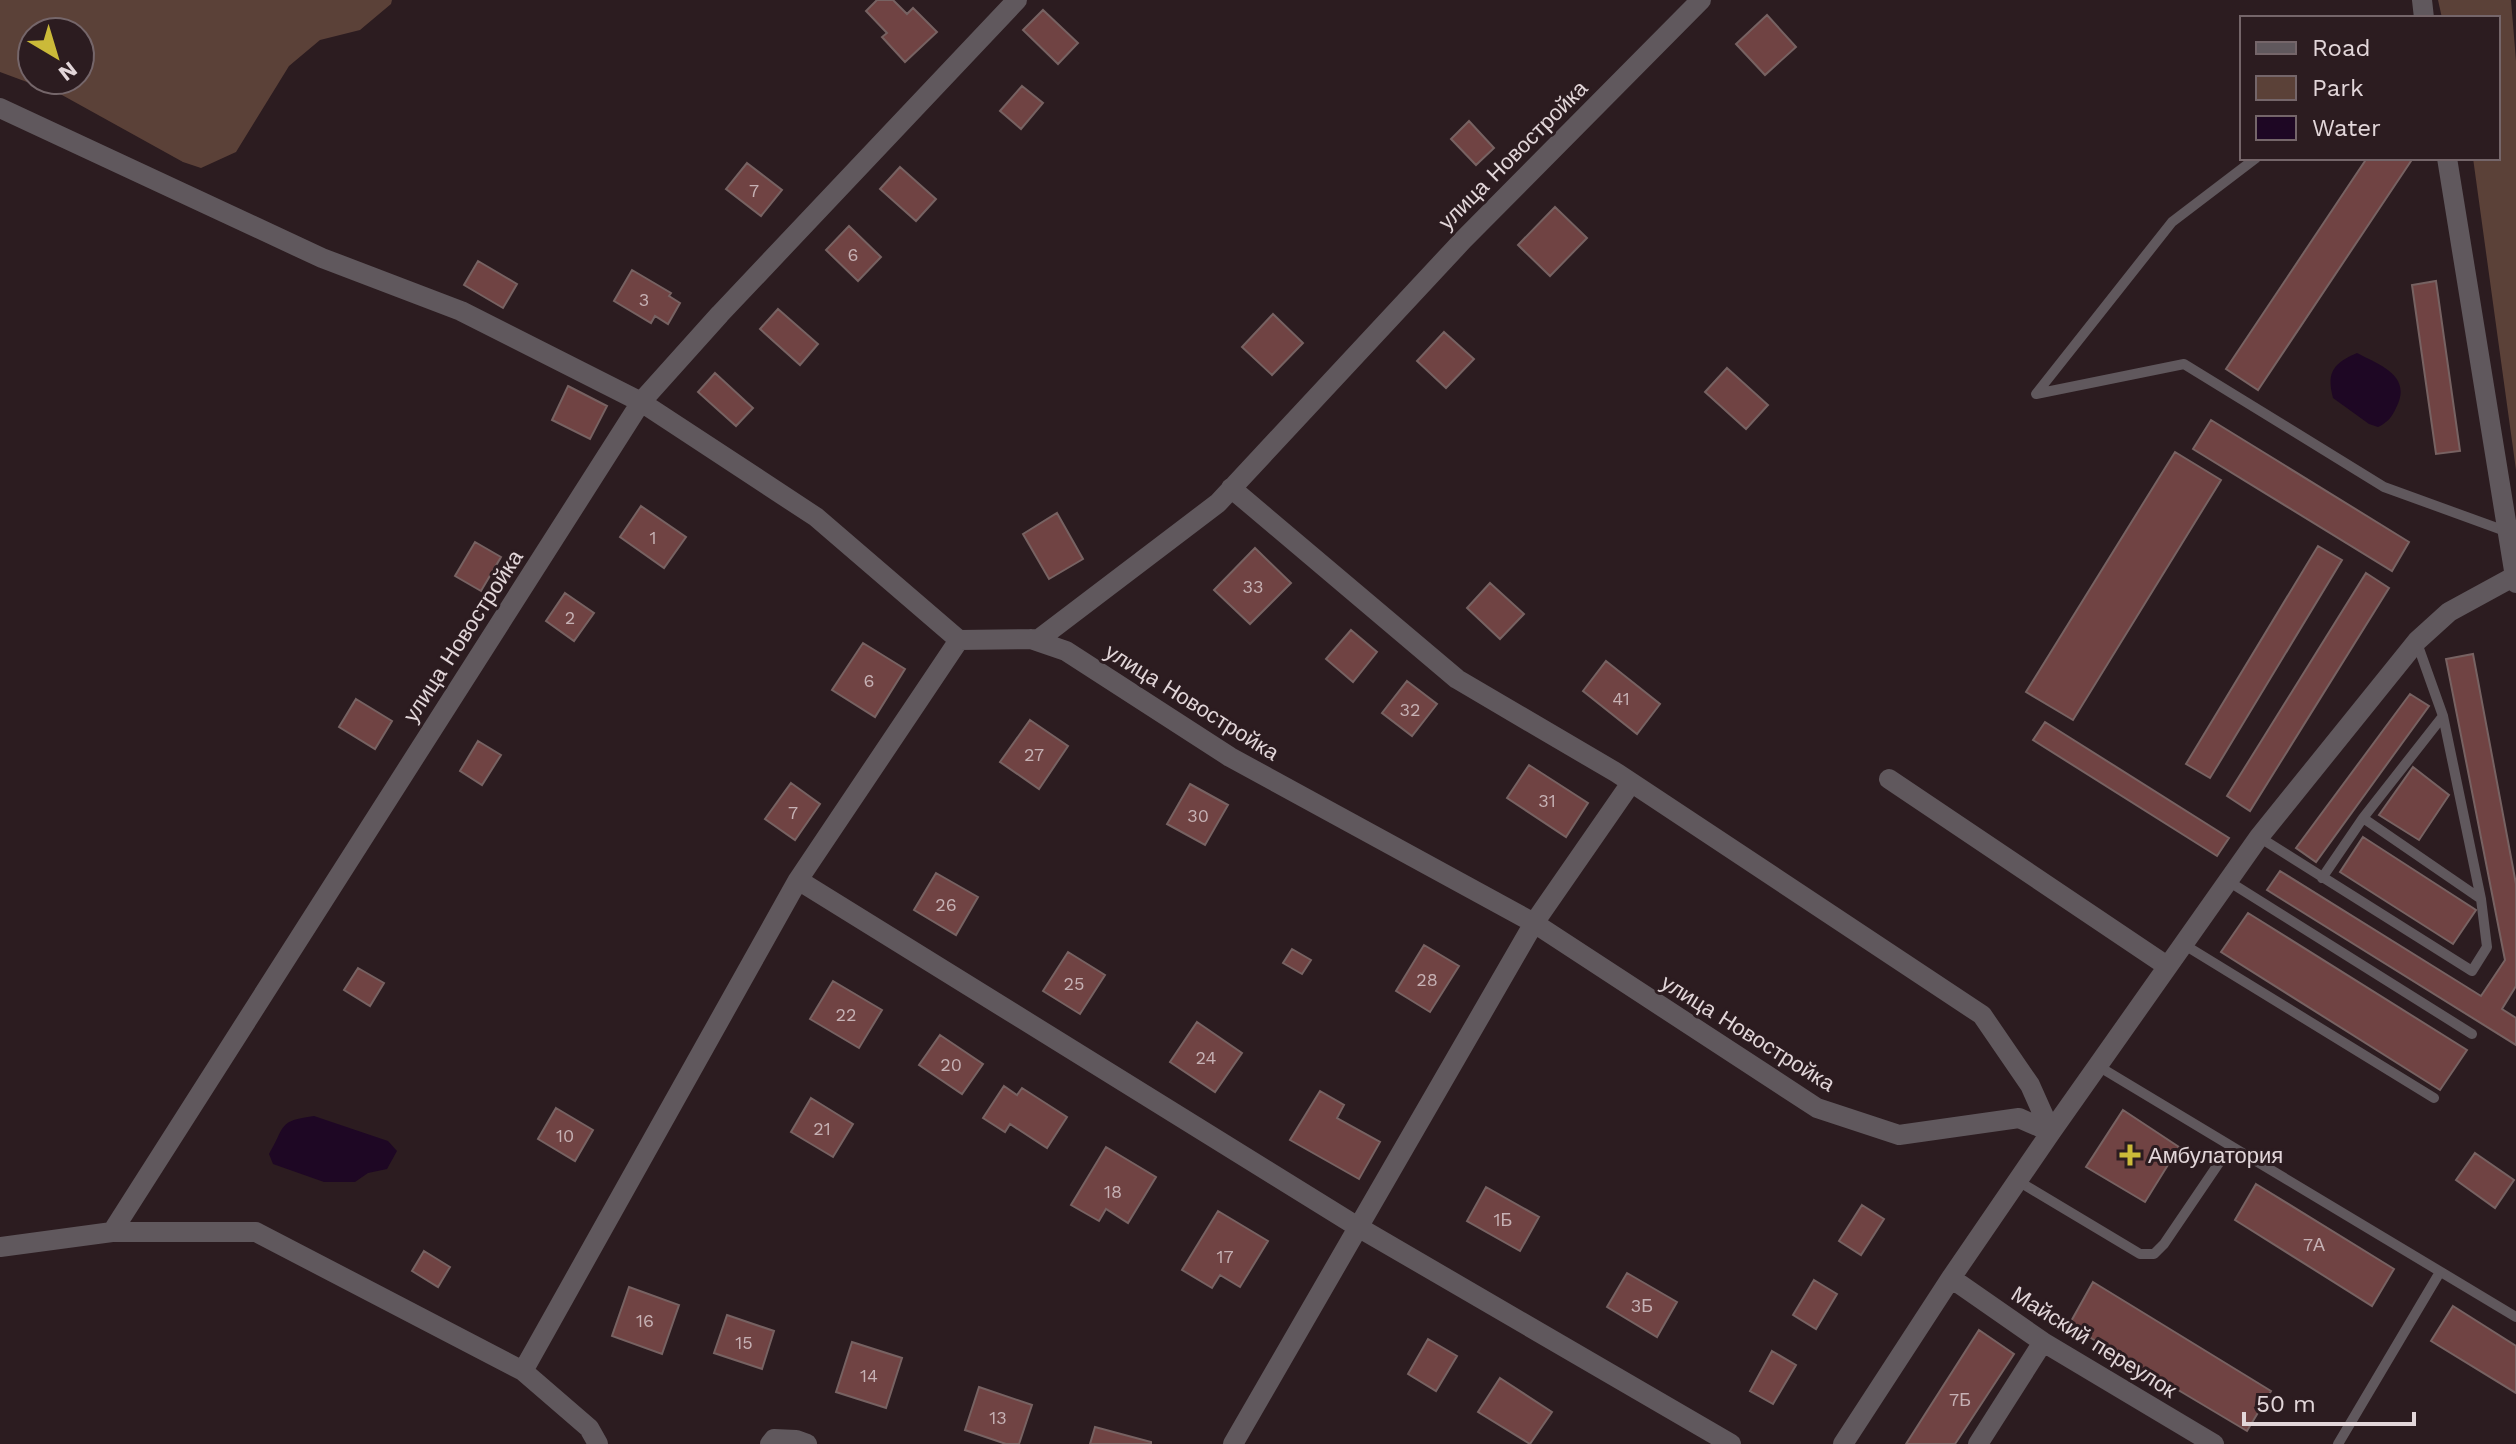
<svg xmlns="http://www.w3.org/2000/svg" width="2516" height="1444" viewBox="0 0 2516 1444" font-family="'Work Sans',sans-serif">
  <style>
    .green { fill: #5b4138; fill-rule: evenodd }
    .water { fill: #1e0724 }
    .building { fill: #704343; stroke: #776262; stroke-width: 2 }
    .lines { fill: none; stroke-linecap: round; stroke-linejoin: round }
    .service { stroke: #60585d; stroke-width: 10 }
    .minor { stroke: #60585d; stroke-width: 20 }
    .poi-dot { fill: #cbba39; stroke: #2c1c20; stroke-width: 3 }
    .labels { text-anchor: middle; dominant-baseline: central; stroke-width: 6; stroke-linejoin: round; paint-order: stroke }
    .number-label { font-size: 18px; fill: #c6b1b4 }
    .street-label { font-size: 22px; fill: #e2d6d9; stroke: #2c1c20 }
    .poi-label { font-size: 22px; fill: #e2d6d9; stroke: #2c1c20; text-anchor: start }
  </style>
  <rect width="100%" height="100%" fill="#2c1c20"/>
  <path class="green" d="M0,0H392L391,4L360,30L320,40L289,66L236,152L201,168L183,162L62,95L0,72ZM32,32H80V80H32Z
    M2438,0H2511L2516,61V470L2473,158H2498V18H2442Z"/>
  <path class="water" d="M2357,353C2380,365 2413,376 2396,408C2392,417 2387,423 2378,427L2369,424L2333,398C2326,372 2334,363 2357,353Z
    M314,1116L388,1141L397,1151L387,1169L368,1173L355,1182H324L273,1164L269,1154C286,1126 277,1121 314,1116Z"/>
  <path class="building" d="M877,0H893L907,14L913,8L937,32L905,62L882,37L887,33L866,11Z
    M1043,10L1078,43L1058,64L1023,30Z
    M1767,15L1796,47L1765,75L1736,44Z
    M1022,86L1043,103L1021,129L1000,111Z
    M1469,121L1494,148L1476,165L1451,139Z
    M2367,158H2413L2258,390L2226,369Z
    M747,163L782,190L761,216L726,189Z
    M900,167L936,199L916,221L880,189Z
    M1555,207L1587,238L1550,276L1518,245Z
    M849,226L881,257L858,281L826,250Z
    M478,261L517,284L503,308L464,285Z
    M632,270L671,293L669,296L680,303L668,324L655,316L651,323L614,301Z
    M2436,281L2460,451L2436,454L2412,285Z
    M778,309L818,344L800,365L760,329Z
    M1273,314L1303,343L1272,375L1242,347Z
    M1444,332L1474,359L1446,388L1417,361Z
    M1727,368L1768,405L1746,429L1705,392Z
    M715,373L753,408L736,426L698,392Z
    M568,386L607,406L590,439L552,420Z
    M2211,420L2409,542L2392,571L2193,449Z
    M2175,452L2221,480L2073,720L2026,692Z
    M641,506L686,537L664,568L620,537Z
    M1057,513L1083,559L1049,579L1023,534Z
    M475,542L501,557L481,591L455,576Z
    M2318,546L2342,560L2210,778L2186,764Z
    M1255,548L1291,583L1250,624L1214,590Z
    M2366,573L2389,588L2250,811L2227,796Z
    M1490,583L1524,614L1500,639L1467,608Z
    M565,593L594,613L574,641L546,621Z
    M1351,630L1377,652L1353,682L1326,659Z
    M863,643L905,669L875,717L832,690Z
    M2473,654L2516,884V986L2502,1009L2516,1018V1045L2267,890L2280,871L2481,996L2505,960L2446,659Z
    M1606,661L1660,704L1637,734L1583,691Z
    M1407,681L1437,704L1412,736L1382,713Z
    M2410,694L2429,706L2316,862L2296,848Z
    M356,699L392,721L375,749L339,727Z
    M1030,720L1068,746L1039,789L1000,762Z
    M2045,722L2229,838L2217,856L2033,740Z
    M478,741L501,755L482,785L460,771Z
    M1529,765L1588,803L1566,837L1507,798Z
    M2413,767L2449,795L2419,840L2379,815Z
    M791,783L820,804L795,840L765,819Z
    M1190,784L1228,805L1205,845L1167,824Z
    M2363,837L2476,910L2453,944L2340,872Z
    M936,873L978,897L956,935L914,910Z
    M2248,913L2467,1050L2440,1090L2221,952Z
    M1424,945L1459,966L1430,1012L1396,991Z
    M1292,949L1311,960L1302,974L1283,963Z
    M1068,952L1105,975L1080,1014L1043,991Z
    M358,968L384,983L370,1006L344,990Z
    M833,981L882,1010L859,1048L810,1019Z
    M1197,1022L1242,1053L1215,1092L1170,1062Z
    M940,1035L983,1064L962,1094L919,1065Z
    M1004,1086L1017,1095L1022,1088L1067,1117L1047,1148L1010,1124L1005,1132L983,1118Z
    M1320,1091L1344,1105L1337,1118L1380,1142L1359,1179L1290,1140Z
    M811,1098L853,1124L833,1157L791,1132Z
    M556,1108L593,1130L575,1161L538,1139Z
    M2123,1110L2179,1147L2145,1202L2086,1167Z
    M1106,1147L1156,1177L1128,1223L1106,1209L1099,1221L1071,1205Z
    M2475,1153L2514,1180L2495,1208L2456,1180Z
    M2256,1184L2394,1269L2372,1306L2235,1220Z
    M1486,1187L1539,1217L1520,1251L1467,1221Z
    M1862,1205L1884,1219L1861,1255L1839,1241Z
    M1218,1211L1268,1241L1240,1287L1220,1275L1212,1288L1182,1270Z
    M424,1251L450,1267L438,1287L412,1271Z
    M1627,1273L1677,1302L1657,1337L1607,1307Z
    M1814,1280L1837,1294L1816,1329L1793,1315Z
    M2093,1282L2271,1391L2247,1431L2069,1325Z
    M629,1287L679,1305L662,1354L612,1336Z
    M2453,1306L2516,1346V1393L2431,1341Z
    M727,1315L774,1331L762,1369L714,1353Z
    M1979,1330L2014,1354L1955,1444H1906Z
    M1428,1339L1457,1356L1436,1391L1408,1374Z
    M852,1342L902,1358L886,1408L836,1392Z
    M1772,1351L1796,1365L1773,1404L1750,1391Z
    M1500,1378L1552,1412L1530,1444L1478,1412Z
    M979,1387L1032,1405L1019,1444H1006L965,1430Z
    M1095,1427L1151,1442V1444H1090Z"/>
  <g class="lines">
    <path class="service" d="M2256,158L2172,222L2036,394L2184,364L2384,487L2508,532
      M2363,818L2481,899
      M2259,837L2472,971L2487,947L2481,899L2443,716L2417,643
      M2322,878L2363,818L2443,716
      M2228,881L2472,1034
      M2183,944L2434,1098
      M2098,1066L2246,1155
      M2018,1181L2140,1254H2154L2164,1244L2221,1160L2246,1155L2516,1317
      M2338,1444L2440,1272"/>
    <path class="minor" d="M2422,0L2424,18
      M0,108L322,258L461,311L641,402L720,314L1017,0
      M2447,158L2516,583
      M1231,488L1457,679L1617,773L1982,1015L2030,1085L2051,1132
      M1031,639L1066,651L1230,757L1534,923L1817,1108L1899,1135L2019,1118L2051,1132
      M1889,779L2167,966
      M798,880L1358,1227L1731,1444
      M112,1232L641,402L816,517L959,640L1039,639L1218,503L1463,240L1701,0
      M0,1247L112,1232H256L523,1371L589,1428L598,1444
      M1951,1278L2043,1342L2214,1444
      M523,1371L798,880L959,640
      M770,1444L774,1439L796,1440L807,1444
      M1233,1444L1534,923L1631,783
      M1843,1444L1951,1278L2051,1132L2259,837L2417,641L2449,612L2515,576
      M1978,1444L2043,1342"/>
  </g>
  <path class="poi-dot" d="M2126 1143h8v8h8v8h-8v8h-8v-8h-8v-8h8z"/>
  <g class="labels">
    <g class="number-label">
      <text x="754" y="190">7</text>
      <text x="853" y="254">6</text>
      <text x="644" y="299">3</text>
      <text x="653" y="537">1</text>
      <text x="1253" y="586">33</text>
      <text x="570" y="617">2</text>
      <text x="869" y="680">6</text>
      <text x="1621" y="698">41</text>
      <text x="1410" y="709">32</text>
      <text x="1034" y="754">27</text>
      <text x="1547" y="800">31</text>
      <text x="793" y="812">7</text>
      <text x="1198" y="815">30</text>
      <text x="946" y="904">26</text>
      <text x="1427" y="979">28</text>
      <text x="1074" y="983">25</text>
      <text x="846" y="1014">22</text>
      <text x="1206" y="1057">24</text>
      <text x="951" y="1064">20</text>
      <text x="822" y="1128">21</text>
      <text x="565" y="1135">10</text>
      <text x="1113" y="1191">18</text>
      <text x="1503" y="1219">1Б</text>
      <text x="2314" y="1244">7А</text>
      <text x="1225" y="1256">17</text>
      <text x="1642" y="1305">3Б</text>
      <text x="645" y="1320">16</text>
      <text x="744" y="1342">15</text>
      <text x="869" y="1375">14</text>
      <text x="1960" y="1399">7Б</text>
      <text x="998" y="1417">13</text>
    </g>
    <g class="street-label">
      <text transform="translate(1513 155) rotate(-45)">улица Новостройка</text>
      <text transform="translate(463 636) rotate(-57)">улица Новостройка</text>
      <text transform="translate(1192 702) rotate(32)">улица Новостройка</text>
      <text transform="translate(1748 1033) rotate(32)">улица Новостройка</text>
      <text transform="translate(2094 1342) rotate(32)">Майский переулок</text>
    </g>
    <g class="poi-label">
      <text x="2148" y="1155">Амбулатория</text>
    </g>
  </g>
  <rect x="2240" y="16" width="260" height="144" fill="#2c1c20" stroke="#75666a" stroke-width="2"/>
  <rect x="2256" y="42" width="40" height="12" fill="#60585d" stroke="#75666a" stroke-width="2"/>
  <text x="2312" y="56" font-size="24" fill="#e2d6d9">Road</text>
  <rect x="2256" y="76" width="40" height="24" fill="#5b4138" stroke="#75666a" stroke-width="2"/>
  <text x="2312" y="96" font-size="24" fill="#e2d6d9">Park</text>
  <rect x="2256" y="116" width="40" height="24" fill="#1e0724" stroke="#75666a" stroke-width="2"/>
  <text x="2312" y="136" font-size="24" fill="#e2d6d9">Water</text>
  <g transform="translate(56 56) rotate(142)"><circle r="38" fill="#2c1c20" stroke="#75666a" stroke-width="2"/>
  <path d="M0-6L14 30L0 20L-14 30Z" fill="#cbba39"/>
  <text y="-12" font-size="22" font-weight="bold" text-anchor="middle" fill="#e2d6d9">N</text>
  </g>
  <path d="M2244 1412v12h170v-12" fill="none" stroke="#e2d6d9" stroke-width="4"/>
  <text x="2256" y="1412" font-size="24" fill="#e2d6d9" stroke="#2c1c20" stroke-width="6" paint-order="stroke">50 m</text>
</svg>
